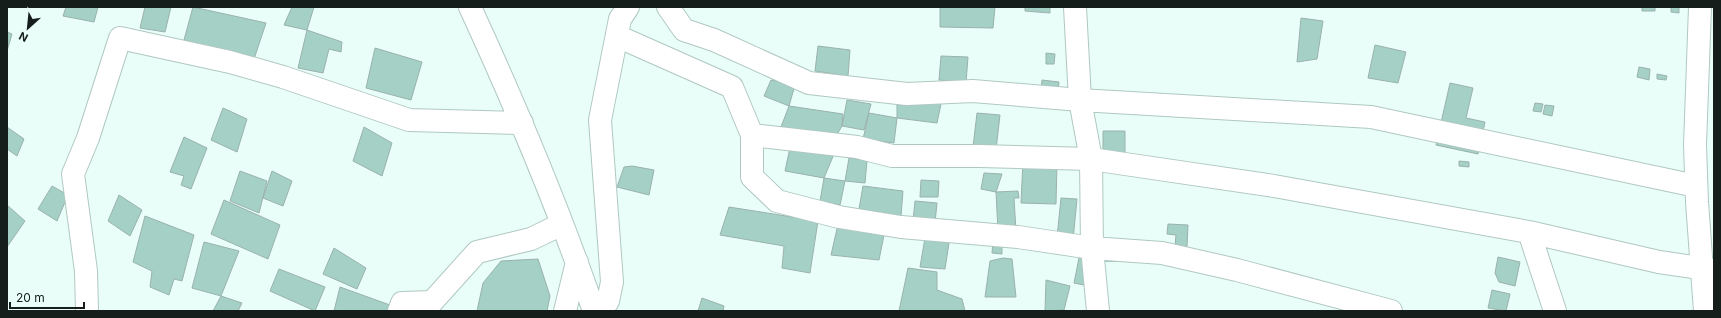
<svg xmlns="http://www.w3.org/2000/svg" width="1721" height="318" viewBox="0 0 1721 318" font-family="Inter,sans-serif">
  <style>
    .building { fill: #a4d0c5; stroke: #9ab2ac }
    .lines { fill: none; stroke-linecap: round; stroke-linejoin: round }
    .minor-casing { stroke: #b0c8c2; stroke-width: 24 }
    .minor { stroke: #fff; stroke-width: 22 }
  </style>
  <rect width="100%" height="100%" fill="#eafef9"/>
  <path class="building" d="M66,7H98L94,22L63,16Z
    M145,7H171L165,32L140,28Z
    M193,7L266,23L254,59L184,40Z
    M292,7H314L307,30L284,25Z
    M940,7H995L993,28L940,27Z
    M1025,7H1050V13L1025,11Z
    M1642,7H1655V11H1642Z
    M1671,7H1679V13L1671,12Z
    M1301,18L1323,21L1317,59L1297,62Z
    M307,30L342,42L341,52L329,49L323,73L298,68Z
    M7,32L12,34L7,51Z
    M1375,45L1406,52L1398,83L1368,78Z
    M818,46L850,50L848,76L815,71Z
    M375,48L422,62L411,100L366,88Z
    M1046,53L1055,54L1054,64H1046Z
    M941,56L968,57L966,83L939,80Z
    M1639,67L1650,69L1649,80L1637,77Z
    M1657,74L1667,76L1666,80L1657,79Z
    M771,80L795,85L789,106L764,96Z
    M1042,80L1059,82L1058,92L1041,91Z
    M1450,83L1473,88L1466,118L1485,122L1478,154L1436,145Z
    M897,98L942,99L937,123L897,118Z
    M847,100L871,104L864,130L842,126Z
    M1535,103L1543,104L1541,112L1533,111Z
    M1545,105L1554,106L1552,116L1543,114Z
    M789,106L843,114L842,126L836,136L781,127Z
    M223,108L247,119L237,152L211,140Z
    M869,113L897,118L894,143L863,139Z
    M977,113L1000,115L996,150L973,147Z
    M7,127L24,139L17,156L7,149Z
    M364,127L392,143L382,176L353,161Z
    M1103,131H1125V167H1103Z
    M184,137L207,148L191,189L181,185L184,176L170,172Z
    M791,143L834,154L824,178L785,171Z
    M849,158L867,160L865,183L845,181Z
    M1023,160L1057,162L1056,204L1021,203Z
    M1459,161L1469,162V167L1459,166Z
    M632,166L654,170L649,195L617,187L624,167Z
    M240,171L267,181L259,213L230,201Z
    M272,171L292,181L283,206L263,198Z
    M984,173L1002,174L996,192L981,189Z
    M824,178L845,181L840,205L820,201Z
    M921,180L939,181L938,197H920Z
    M52,186L68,195L57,221L38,209Z
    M863,186L903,191L901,216L859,209Z
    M1018,191L1019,198H1014L1016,231H998L996,192Z
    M119,195L142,210L130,236L108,221Z
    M1061,198L1077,199L1073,240L1057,238Z
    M224,200L280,225L268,259L211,234Z
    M915,201L937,203L935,223L913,221Z
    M7,205L25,221L7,247Z
    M729,207L818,221L810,273L782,268L784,246L720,235Z
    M145,216L194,235L182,281L174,279L169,295L150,287L152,271L133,262Z
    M839,220L885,230L879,260L831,255Z
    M1168,224L1188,225L1187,247L1175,246L1176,235L1167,234Z
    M925,238L949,243L945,269L920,267Z
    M993,241L1002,246V254L992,253Z
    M204,242L239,251L221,296L192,288Z
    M334,248L366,268L357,289L323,274Z
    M1080,253H1084V285L1074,283Z
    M1498,257L1520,262L1515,286L1499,282L1495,273Z
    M1003,258L1012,259L1016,297H985L990,261Z
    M538,259L550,296L547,311H477L483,283L501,261Z
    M908,268L937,272V290L962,299L965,311H899Z
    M279,269L325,287L315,311L270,291Z
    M1046,280L1070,286L1064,310L1045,311Z
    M340,287L390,305L389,311H334Z
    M1492,290L1510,294L1506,311L1488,308Z
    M221,296L242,303L238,311H213Z
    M702,298L724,306L723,311H698Z"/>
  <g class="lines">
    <defs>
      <path id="minor" d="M470,7C516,107 558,207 594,311
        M668,7L684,30L714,40L809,83L907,94L973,91L1080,100L1371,117L1696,186
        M1075,7L1080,100L1091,159L1092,248L1098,311
        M1700,7L1695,145L1697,202L1705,311
        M617,36L732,87L752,135L857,147L892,156H979L1091,159L1274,186L1529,232L1659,262L1714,270
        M752,135V177L777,201L839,217L901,227L1018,237L1092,248L1162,253L1237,270L1391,311
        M1529,232L1555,311
        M87,311L86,271L73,174L88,138L120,38L230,62L283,77L409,120L522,123
        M399,311L402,303L432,302L477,252L531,239L562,224
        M565,311L577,262
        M601,311L608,301L612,282L600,120L620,19L628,7"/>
    </defs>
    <use href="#minor" class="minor-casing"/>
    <use href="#minor" class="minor"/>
  </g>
  <rect width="1721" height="318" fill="none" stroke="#151e1b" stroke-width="16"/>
  <g transform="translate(28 28) rotate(207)" stroke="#eafef9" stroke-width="3" paint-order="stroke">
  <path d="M0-3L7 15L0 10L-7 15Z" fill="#151e1b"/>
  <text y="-6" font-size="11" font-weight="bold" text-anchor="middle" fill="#151e1b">N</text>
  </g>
  <path d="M10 302v6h74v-6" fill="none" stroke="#151e1b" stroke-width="2"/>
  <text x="16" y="302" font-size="12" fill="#151e1b" stroke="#eafef9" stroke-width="3" paint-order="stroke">20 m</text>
</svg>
